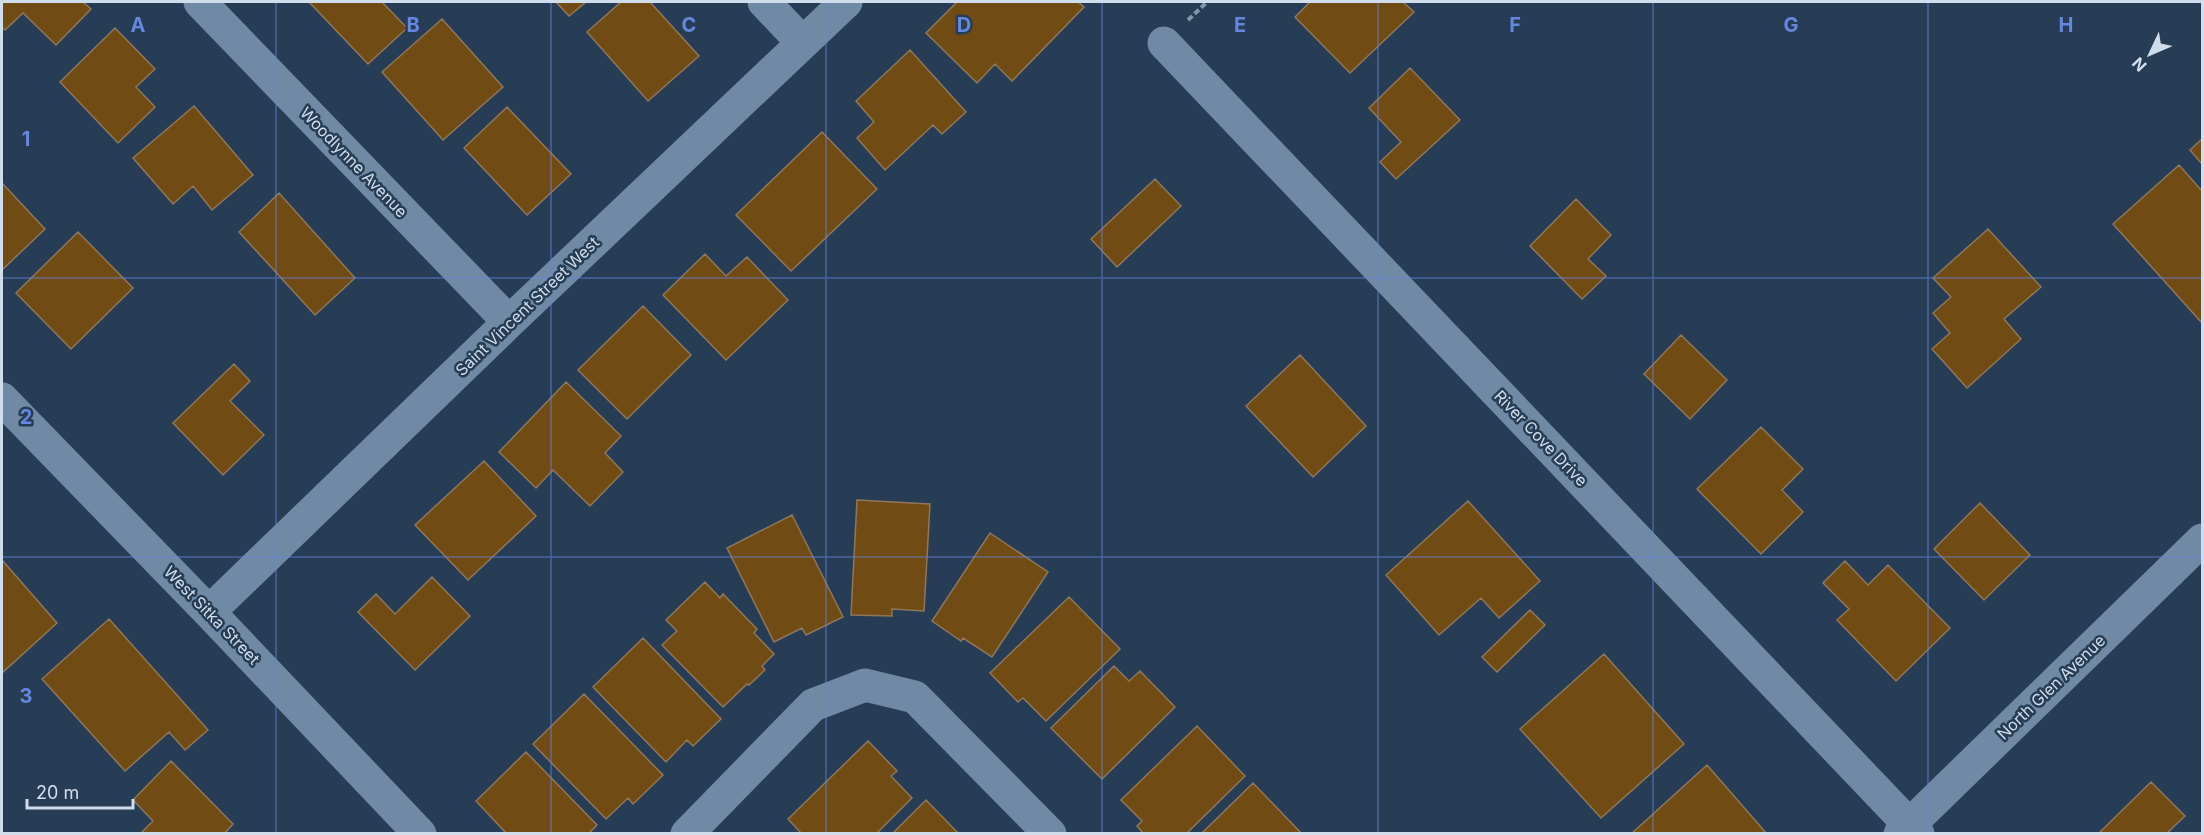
<svg xmlns="http://www.w3.org/2000/svg" width="2204" height="835" viewBox="0 0 2204 835" font-family="Inter,sans-serif">
  <style>
    .building { fill: #714b14; stroke: #8f775b; stroke-width: 1.5 }
    .lines { fill: none; stroke-linecap: round; stroke-linejoin: round }
    .path { stroke: #8394a7; stroke-width: 4; stroke-dasharray: 6 3; stroke-linecap: butt }
    .minor { stroke: #7089a4; stroke-width: 33 }
    .grid { fill: none; stroke: #6587e0; stroke-width: 1.5; stroke-opacity: 0.55 }
    .labels { text-anchor: middle; dominant-baseline: central; stroke-width: 5; stroke-linejoin: round; paint-order: stroke }
    .street-label { font-size: 16px; fill: #d0ddec; stroke: #273d55 }
    .grid-label { font-size: 20px; text-anchor: middle; font-weight: bold; fill: #6587e0; stroke: #273d55; stroke-width: 5; stroke-linejoin: round; paint-order: stroke }
  </style>
  <rect width="100%" height="100%" fill="#273d55"/>
  <path class="building" d="M2,2H83L91,9L56,45L23,13L5,30L2,27Z
    M309,2H382L407,28L368,64Z
    M556,2H586L569,16Z
    M621,2H650L699,56L648,101L587,32Z
    M957,2H1078L1084,7L1012,81L995,64L977,83L926,33Z
    M1310,2H1403L1414,12L1350,73L1295,17Z
    M442,19L503,87L443,140L382,72Z
    M115,28L155,69L136,87L155,107L118,143L60,82Z
    M910,50L966,112L942,134L933,125L885,170L857,138L874,122L856,101Z
    M1410,68L1460,120L1396,179L1380,162L1401,142L1369,108Z
    M194,106L253,175L212,210L193,186L173,204L133,158Z
    M507,107L571,174L527,215L464,148Z
    M822,132L877,189L791,271L736,215Z
    M2202,139V164L2190,150Z
    M2179,165L2202,191V323L2113,224Z
    M1155,179L1181,206L1117,267L1091,239Z
    M2,183L45,229L2,270Z
    M279,193L355,278L315,315L239,232Z
    M1576,199L1611,235L1588,259L1606,276L1582,299L1530,246Z
    M1988,229L2041,287L2004,319L2021,339L1967,388L1932,349L1950,333L1933,313L1951,297L1933,278Z
    M78,232L133,288L71,349L16,293Z
    M705,254L726,276L747,257L788,300L726,360L663,295Z
    M643,306L691,355L627,419L578,370Z
    M1681,335L1727,380L1690,419L1644,374Z
    M1300,355L1366,426L1313,477L1246,406Z
    M234,364L250,381L230,401L264,435L223,475L173,423Z
    M566,382L621,436L605,453L623,472L590,506L553,470L536,488L499,452Z
    M1761,427L1803,469L1782,490L1803,512L1761,554L1697,489Z
    M484,461L536,516L468,580L415,525Z
    M857,500L930,504L924,611L892,609V616L851,615Z
    M1468,501L1540,581L1499,618L1481,598L1439,635L1386,575Z
    M1980,503L2030,555L1984,600L1934,549Z
    M792,515L843,617L806,635L802,628L774,642L727,548Z
    M990,533L1048,572L992,657L963,638L961,641L932,621Z
    M2,560L57,623L2,673Z
    M1845,561L1868,585L1888,565L1950,628L1896,681L1837,620L1849,609L1823,583Z
    M432,577L470,616L415,670L358,612L376,594L395,614Z
    M705,582L720,598L723,594L757,629L754,633L774,654L762,666L765,670L749,685L747,684L723,707L662,645L677,631L666,620Z
    M1069,597L1120,649L1046,721L1023,698L1018,702L990,673Z
    M1530,610L1545,625L1497,672L1482,657Z
    M109,619L208,730L185,750L169,732L125,771L42,679Z
    M643,638L721,719L693,746L687,740L666,762L593,687Z
    M1604,654L1684,744L1601,818L1520,729Z
    M1114,666L1129,681L1140,671L1175,707L1102,779L1051,728Z
    M584,694L663,775L633,804L628,798L606,819L533,744Z
    M1197,726L1245,776L1186,834H1144L1137,826L1142,821L1121,800Z
    M868,741L897,771L891,776L912,798L876,834H802L788,819Z
    M526,752L597,825L588,834H507L476,801Z
    M171,761L233,824L224,834H140L153,821L133,800Z
    M1707,765L1767,834H1631Z
    M2151,782L2185,816L2166,834H2098Z
    M1253,783L1302,834H1201Z
    M926,800L959,834H892Z"/>
  <g class="lines">
    <path class="path" d="M1188,20L1207,2"/>
    <path class="minor" d="M200,2L509,322
      M764,2L803,43
      M1164,43L1918,834
      M2,399L209,612L420,834
      M209,612L509,322L846,2
      M687,834L813,705L865,685L915,697L1050,834
      M1900,834L2202,540"/>
  </g>
  <path class="grid" d="M276,2V834M551,2V834M826,2V834M1102,2V834M1378,2V834M1653,2V834M1928,2V834M2,278H2202M2,557H2202"/>
  <g class="labels">
    <g class="street-label">
      <text transform="translate(354 162) rotate(46)">Woodlynne Avenue</text>
      <text transform="translate(527 306) rotate(-44)">Saint Vincent Street West</text>
      <text transform="translate(1541 438) rotate(46)">River Cove Drive</text>
      <text transform="translate(212 615) rotate(46)">West Sitka Street</text>
      <text transform="translate(2051 687) rotate(-44)">North Glen Avenue</text>
    </g>
  </g>
  <g class="grid-label">
    <text x="138" y="32">A</text>
    <text x="413" y="32">B</text>
    <text x="689" y="32">C</text>
    <text x="964" y="32">D</text>
    <text x="1240" y="32">E</text>
    <text x="1515" y="32">F</text>
    <text x="1791" y="32">G</text>
    <text x="2066" y="32">H</text>
    <text x="26" y="146">1</text>
    <text x="26" y="424">2</text>
    <text x="26" y="703">3</text>
  </g>
  <rect width="2204" height="835" fill="none" stroke="#d0ddec" stroke-width="6"/>
  <g transform="translate(2150 54) rotate(226)" stroke="#273d55" stroke-width="4.5" paint-order="stroke">
  <path d="M0-4.5L10 22L0 15L-10 22Z" fill="#d0ddec"/>
  <text y="-9" font-size="16" font-weight="bold" text-anchor="middle" fill="#d0ddec">N</text>
  </g>
  <path d="M27 799v9h106v-9" fill="none" stroke="#d0ddec" stroke-width="3"/>
  <text x="36" y="799" font-size="18" fill="#d0ddec" stroke="#273d55" stroke-width="4.5" paint-order="stroke">20 m</text>
</svg>
